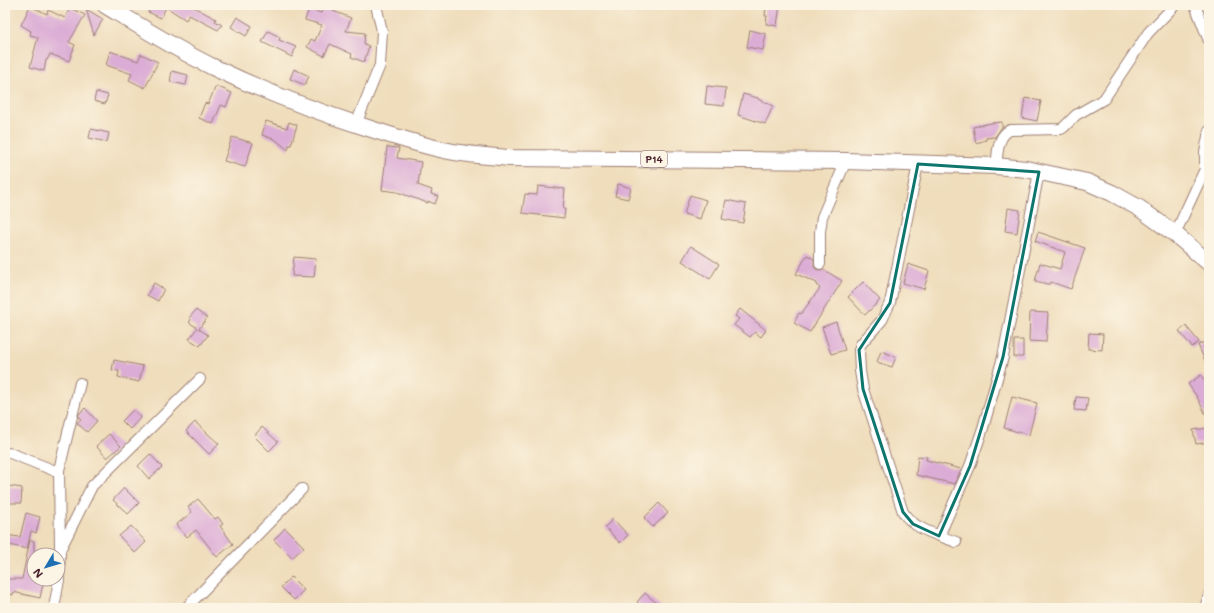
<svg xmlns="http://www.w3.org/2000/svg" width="1214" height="613" viewBox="0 0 1214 613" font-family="Mali,sans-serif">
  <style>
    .building { fill: #dbacd6 }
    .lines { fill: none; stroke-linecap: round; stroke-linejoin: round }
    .minor-casing { stroke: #9c7e73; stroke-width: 12 }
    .primary-casing { stroke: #9c7e73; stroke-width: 18 }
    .minor { stroke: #fff; stroke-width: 10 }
    .primary { stroke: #fff; stroke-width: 16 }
    .marked { fill: none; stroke: #0f766e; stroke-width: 3; stroke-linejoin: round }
    .labels { text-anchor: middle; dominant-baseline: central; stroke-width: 3.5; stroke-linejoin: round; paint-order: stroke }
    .shield { fill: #fcf5e5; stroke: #7f5f63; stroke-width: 1 }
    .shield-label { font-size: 10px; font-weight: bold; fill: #4a1f2b }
  </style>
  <rect width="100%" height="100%" fill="#fcf5e5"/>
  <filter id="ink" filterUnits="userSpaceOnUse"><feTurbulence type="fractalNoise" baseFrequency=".025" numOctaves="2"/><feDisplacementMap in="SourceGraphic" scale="8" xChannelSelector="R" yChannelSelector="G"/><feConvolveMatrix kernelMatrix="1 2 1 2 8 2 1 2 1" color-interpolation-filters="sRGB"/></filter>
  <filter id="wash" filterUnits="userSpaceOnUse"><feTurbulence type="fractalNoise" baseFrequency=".012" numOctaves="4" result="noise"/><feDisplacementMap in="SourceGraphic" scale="16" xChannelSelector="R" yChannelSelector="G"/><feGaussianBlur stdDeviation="0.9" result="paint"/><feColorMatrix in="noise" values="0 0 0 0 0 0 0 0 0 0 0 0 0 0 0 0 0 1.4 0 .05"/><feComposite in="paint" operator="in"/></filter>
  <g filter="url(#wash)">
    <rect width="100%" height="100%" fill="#efddbb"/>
    <g id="blocks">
      <path class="building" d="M151,5H190L216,19L215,21L222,25L218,30L189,15L186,20L166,7L161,18L148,12Z
        M324,5L334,10L333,11L351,18L346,31L365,33L364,44L369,46L364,62L351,57L352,54L330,44L324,56L307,47L311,39L315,41L322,25L305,20L309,9L321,13Z
        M766,5H780L777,26L766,24L767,16H765Z
        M30,6L47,14L48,10L65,18L70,8L85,15L69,42L75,45L69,61L50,54L47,60H46L44,71L30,67L38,37L30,35L31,31L21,25Z
        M86,9L103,19L94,35Z
        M237,17L252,26L246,36L231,27Z
        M750,30L766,34L763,50L747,47Z
        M268,31L280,37L279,40L296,47L292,57L262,42Z
        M110,51L138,61L141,54L158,62L145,88L129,80L132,74L106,65Z
        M294,69L309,76L305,85L290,79Z
        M172,71L188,75L186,85L170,82Z
        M216,86L232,93L226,107L221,105L213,124L199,118L205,103L208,104Z
        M707,86L726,88L724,106L705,104Z
        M96,92L108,95L105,104L94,101Z
        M743,94L758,98V99L773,106L765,124L738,115Z
        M1025,98L1041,101L1037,121L1022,118Z
        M266,121L287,128L289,122L297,125L291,145H289L288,150L276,140L262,135Z
        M1002,122V127L995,137L986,138V140L976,143L973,127L991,123Z
        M91,129L109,133L107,142L89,138Z
        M232,137L253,143L245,167L224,161Z
        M387,147L399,148L397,158L421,162L418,185L432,190L431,194L438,196L435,204L428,201V203L397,192L382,190Z
        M618,184L631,188L628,199L615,196Z
        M538,186L565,189L563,209H565L564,218L522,213L525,194L537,195Z
        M690,195L706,200L700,219L684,214Z
        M726,200L746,204L743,223L722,219Z
        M1008,208L1020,210L1017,233L1005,231Z
        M1038,232L1085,248L1071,289L1051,282L1050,284H1047L1035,281L1040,263L1060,269L1065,252L1035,241Z
        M691,246L719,264L710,279L682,261Z
        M807,255L814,259V267L816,269L820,270L823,269L842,281L810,332L794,323L799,313L801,314L820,288L816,285L817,283L796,274Z
        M294,257L316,259L314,277L292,276Z
        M908,264L929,271L924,289L903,283Z
        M863,282L880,300L865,315L848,297Z
        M154,283L164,289L158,301L147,295Z
        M740,309L766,330L761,337L755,332L750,337L734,325L739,319L735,316Z
        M196,310L207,318L199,329L208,335L200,346L189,339L197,328L189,322L191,320L189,318Z
        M1030,312L1048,313L1046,342L1029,341Z
        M836,322L845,350L831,354L822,327Z
        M1186,326L1199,342L1192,347L1179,331Z
        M1089,333L1103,334L1102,350L1088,349Z
        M1014,340H1023V357H1014Z
        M1209,340V370L1198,345Z
        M881,351L896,357L892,367L877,362Z
        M114,360L143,366L139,382L118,377L119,371L112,370Z
        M1201,375L1209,388V421L1197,397L1188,384Z
        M1012,397L1037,403L1029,435L1004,428Z
        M1076,397L1088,398L1086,411L1074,410Z
        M85,408L97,421L87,432L77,423L81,419L78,417L79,414Z
        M133,410L141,417L130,429L122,421Z
        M195,422L219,444L209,454L186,431Z
        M262,427L278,442L269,451L254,436Z
        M1208,428L1209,442L1196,444L1193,430Z
        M109,434L121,446L107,458L96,446Z
        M150,454L162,467L149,479L138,466Z
        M918,456L927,457L926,460L961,469L955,484L916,475Z
        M9,486L22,488L21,503H7Z
        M124,488L139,503L128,514L113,500Z
        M198,499L215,519L218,517L223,524L220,526L233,544L217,557L196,530L187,537L176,525L192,512L188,507Z
        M659,503L668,513L653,527L644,518Z
        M26,513L40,517L36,533L31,531L27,549L5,544V535L20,537Z
        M613,519L628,535L620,543L605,527Z
        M131,526L146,542L135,553L119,536Z
        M285,528L304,547L292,558L274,540Z
        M30,540L34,541V579H44L40,598L13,592V595L5,593V579H22Z
        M291,577L304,590L294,600L281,587Z
        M645,593L662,608H643L637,602Z"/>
    </g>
  </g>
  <g filter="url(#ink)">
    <use href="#blocks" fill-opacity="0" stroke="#9c7e73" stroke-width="1"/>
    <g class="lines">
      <defs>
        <path id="minor" d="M1195,5L1209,41
          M356,124L380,65L382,31L376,5
          M918,164L890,303L882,320L861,344L859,350L860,371L863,389L903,512C913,529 938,535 956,542
          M996,166C998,153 997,136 1010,130L1061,129L1064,127L1076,115L1104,99L1148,33L1175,5
          M1175,234L1205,169V152L1209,131
          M820,264V232L822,217L846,161
          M10,453L53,470H59
          M939,536L970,466L983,428L1003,357L1039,172
          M60,548L59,470L80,383
          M54,608L59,580L60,550L92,486L200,379
          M186,608L302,489
          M1205,608L1209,595"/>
        <path id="primary" d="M105,5C141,27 177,50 215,68C263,91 312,110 362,126C389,135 416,144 444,150C466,155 488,156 510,158L846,161L996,166L1026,169L1087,182L1112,193L1139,208L1175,234L1209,263"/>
      </defs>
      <use href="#minor" class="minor-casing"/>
      <use href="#primary" class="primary-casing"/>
      <use href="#minor" class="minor"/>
      <use href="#primary" class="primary"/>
    </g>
  </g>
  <path class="marked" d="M918,164L1039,172L1003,357L970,466L939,536L913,524L903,512L863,389L859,350L890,303Z"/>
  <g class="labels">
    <rect class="shield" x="641" y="151" width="26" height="16" rx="3"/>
    <g class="shield-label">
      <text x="654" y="159">P14</text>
    </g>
  </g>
  <rect width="1214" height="613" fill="none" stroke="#fcf5e5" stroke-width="20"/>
  <g transform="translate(46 567) rotate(232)"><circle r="19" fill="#fcf5e5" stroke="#b59f9b"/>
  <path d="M0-3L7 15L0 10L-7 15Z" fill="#1f6fb2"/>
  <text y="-6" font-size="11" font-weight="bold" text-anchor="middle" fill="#4a1f2b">N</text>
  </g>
</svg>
